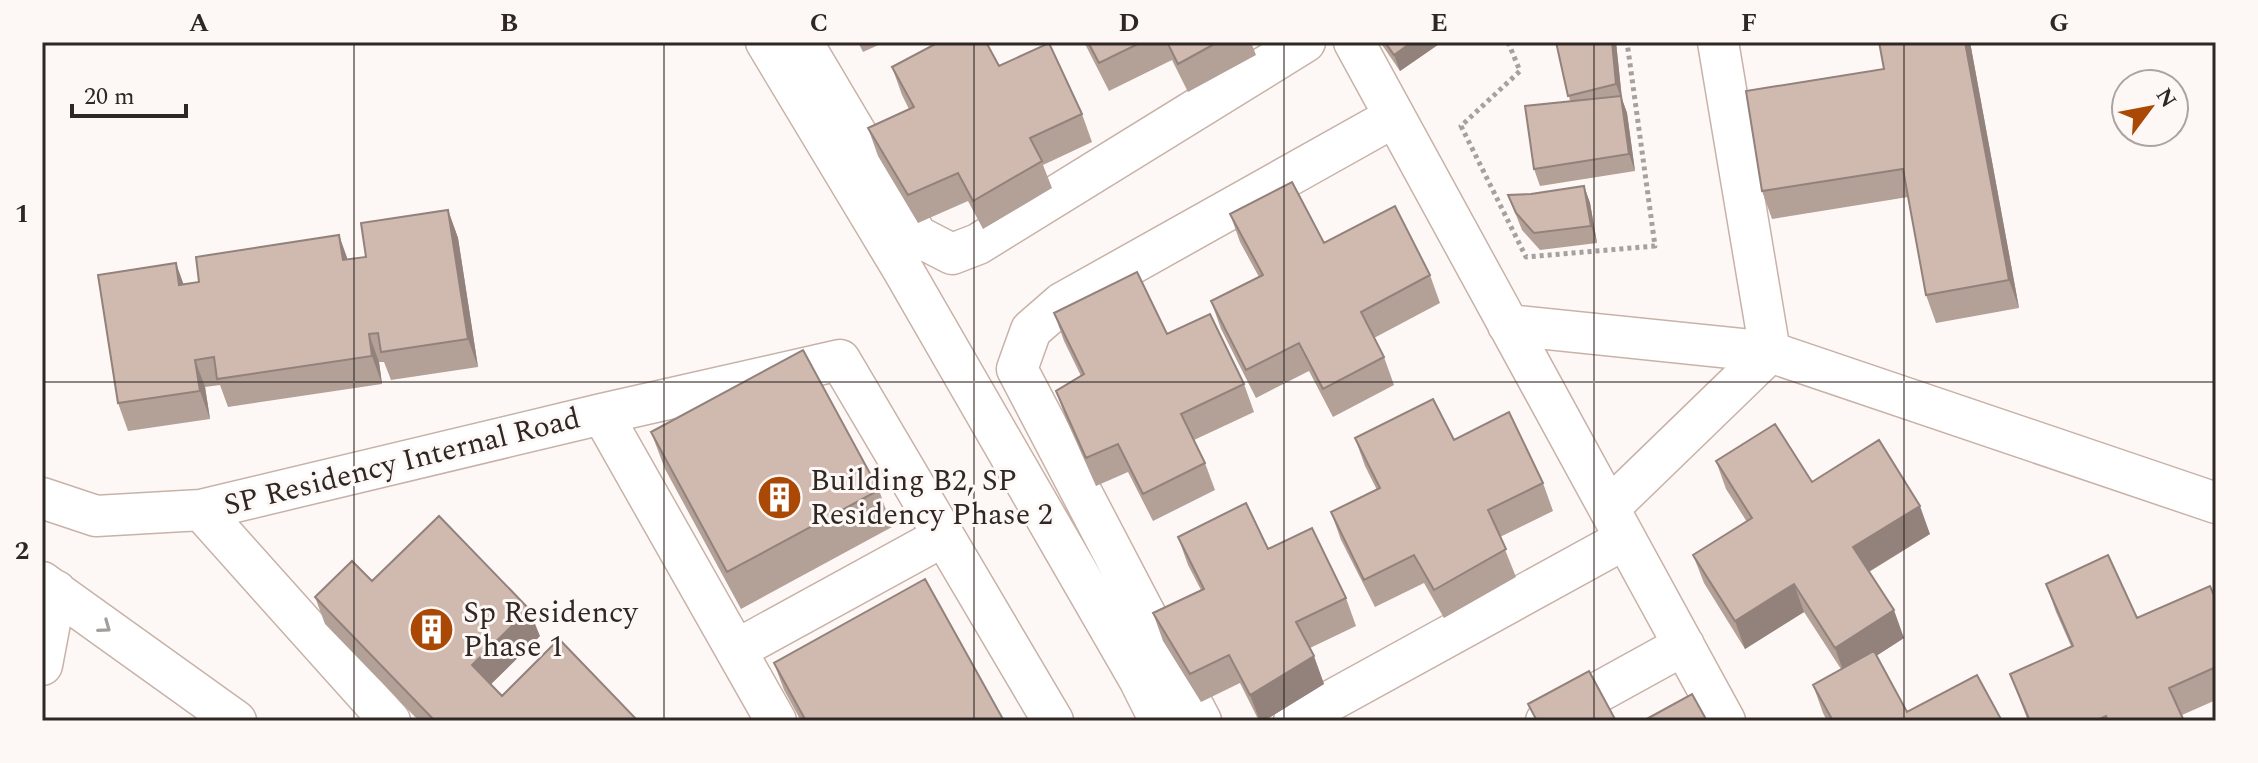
<svg xmlns="http://www.w3.org/2000/svg" width="2258" height="763" viewBox="0 0 2258 763" font-family="Spectral,serif">
  <style>
    .lines { fill: none; stroke-linecap: round; stroke-linejoin: round }
    .minor-casing { stroke: #c8b2a8; stroke-width: 43 }
    .path { stroke: #a7a19e; stroke-width: 5; stroke-dasharray: 4 4; stroke-linecap: butt }
    .minor { stroke: #fff; stroke-width: 40 }
    .wall { fill: #b3a097 }
    .shaded-wall { fill: #92827b }
    .building { fill: #d0bab0; stroke: #92827b; stroke-width: 2 }
    .oneway { stroke: #a19e9c }
    .grid { fill: none; stroke: #2f2723; stroke-width: 2; stroke-opacity: 0.55 }
    .labels { text-anchor: middle; dominant-baseline: central; stroke-width: 6; stroke-linejoin: round; paint-order: stroke }
    .street-label { font-size: 30px; fill: #2f2723; stroke: #fdf8f6 }
    .poi-label { font-size: 30px; fill: #2f2723; stroke: #fdf8f6; text-anchor: start }
    .neatline { fill: none; stroke: #2f2723; stroke-width: 3 }
    .grid-label { font-size: 26px; text-anchor: middle; font-weight: bold; fill: #2f2723 }
  </style>
  <rect width="100%" height="100%" fill="#fdf8f6"/>
  <g class="lines">
    <defs>
      <path id="minor" d="M766,42L902,268L1139,679L1160,721
        M802,42L917,236L952,254L978,244L1305,42
        M1354,42L1725,721
        M1718,42L1770,352L2216,503
        M1508,325L1770,352
        M602,414L776,721
        M42,498L96,516L201,510L602,414L840,360L1053,721
        M1609,508L1770,352
        M201,510L390,721
        M42,582L236,721
        M736,650L944,536
        M42,665L56,591
        M1201,721L1017,369L1031,330L1062,303L1394,117
        M1294,721L1625,539
        M1546,721L1684,645"/>
    </defs>
    <use href="#minor" class="minor-casing"/>
    <path class="path" d="M1508,42L1520,71L1461,126L1526,257L1655,246L1627,42"/>
    <use href="#minor" class="minor"/>
  </g>
  <path class="wall" d="M858,42H885L863,52Z
    M1084,42H1251L1256,55L1188,92L1172,60L1109,91Z
    M1380,42H1442L1400,71Z
    M1556,42H1616L1622,99L1627,113L1635,171L1540,186L1534,169L1570,101Z
    M1879,42H1970L2019,308L1936,323L1926,295L1908,197L1772,219L1762,191L1884,69Z
    M999,66L1082,114L1092,142L1043,165L1052,188L983,229L968,201L918,223L878,156L868,128L909,109L902,95L892,67Z
    M1584,186L1590,203L1597,243L1540,250L1522,230L1508,195L1531,194Z
    M448,210L458,238L478,367L391,380L384,362H379L382,384L228,407L220,385L205,387L210,419L128,431L118,403L184,284L366,257Z
    M1230,214L1430,275L1440,303L1374,338L1384,357L1394,385L1333,417L1309,371L1256,398L1221,329L1211,301L1259,277L1240,242Z
    M1054,313L1167,334L1244,384L1254,412L1194,440L1205,463L1215,490L1153,521L1128,472L1096,486L1066,419L1056,391L1081,376L1064,341Z
    M651,432L879,490L892,527L741,609L665,469Z
    M1355,438L1454,440L1543,483L1553,511L1500,537L1516,577L1444,618L1424,583L1375,607L1341,540L1331,512L1377,490L1365,466Z
    M1716,461L1812,482L1930,534L1869,572L1904,638L1876,656L1907,712L2002,721H1827L1823,713L1813,685L1841,669L1804,612L1745,649L1704,583L1693,555L1747,522L1726,489Z
    M1178,537L1268,549L1346,598L1356,626L1310,648L1324,684L1264,721H1259L1240,683L1201,702L1163,641L1153,613L1201,590L1188,565Z
    M372,581L540,636L491,684L502,696L638,721H419L325,624L315,597Z
    M2046,584L2137,618L2216,600V700L2182,715L2184,721H2028L2010,674L2071,646L2056,612Z
    M774,663L1004,721H801L784,690Z"/>
  <path class="shaded-wall" d="M1412,42H1442L1400,71L1394,55Z
    M1612,42H1616L1622,99L1627,113L1635,171L1629,154L1621,98L1616,84Z
    M1965,42H1970L2019,308L2009,280Z
    M1584,186L1590,203L1597,243L1591,226Z
    M448,210L458,238L478,367L468,339Z
    M339,235L349,263L343,260Z
    M176,263L186,291L179,285Z
    M369,334L379,362L382,384L372,356Z
    M195,360L205,387L210,419L200,391Z
    M1920,506L1930,534L1863,575L1853,547Z
    M1794,584L1804,612L1745,649L1735,621Z
    M529,609L540,636L482,693L472,665Z
    M1894,610L1904,638L1845,676L1835,648Z
    M1314,656L1324,684L1264,721H1260L1250,695Z"/>
  <path class="building" d="M939,42H986L999,66L1049,43L1082,114L1030,138L1042,161L973,201L958,173L908,195L868,128L914,107L892,67Z
    M1088,42H1142L1099,63Z
    M1167,42H1218L1178,64Z
    M1385,42H1412L1394,55Z
    M1556,42H1612L1616,84L1568,96Z
    M1879,42H1965L2009,280L1926,295L1903,169L1762,191L1746,91L1884,69Z
    M1621,96L1629,154L1534,169L1525,106Z
    M1292,182L1324,243L1395,206L1430,275L1361,312L1384,357L1323,389L1299,343L1246,370L1211,301L1263,275L1230,214Z
    M1584,186L1591,226L1534,233L1516,213L1508,195L1531,194Z
    M448,210L468,339L381,352L378,333L369,334L372,356L217,379L214,357L195,360L200,391L118,403L98,275L176,263L179,285L199,282L196,257L339,235L343,260L366,257L361,223Z
    M1137,272L1167,334L1210,314L1244,384L1181,414L1205,463L1143,494L1118,444L1086,458L1056,391L1084,374L1054,313Z
    M803,350L879,490L727,572L651,432Z
    M1433,399L1454,440L1509,412L1543,483L1488,510L1506,549L1434,590L1414,555L1364,580L1331,512L1380,488L1355,438Z
    M1775,424L1812,482L1879,440L1920,506L1853,547L1894,610L1835,648L1794,584L1735,621L1693,555L1752,518L1716,461Z
    M1246,503L1268,549L1312,528L1346,598L1296,622L1314,656L1250,695L1229,655L1190,674L1153,613L1204,589L1178,537Z
    M439,516L529,609L472,665L502,696L559,639L638,721H435L315,597L352,561L372,581Z
    M2108,555L2137,618L2210,586L2216,600V667L2169,688L2184,721H2108L2106,716L2095,721H2030L2010,674L2073,646L2046,584Z
    M925,579L1004,721H806L774,663Z
    M1874,651L1907,712L1977,675L2002,721H1833L1813,685Z
    M1589,671L1616,721H1537L1528,704Z
    M1692,694L1707,721H1643Z"/>
  <defs><path id="oneway-chevron" d="M-2-3.5L2.5 0L-2 3.5" fill="none" stroke-width="1.6" stroke-linecap="round" stroke-linejoin="round" transform="scale(2)"/></defs>
  <use class="oneway" href="#oneway-chevron" transform="translate(105 627) rotate(36)"/>
  <path class="grid" d="M354,42V721M664,42V721M974,42V721M1284,42V721M1594,42V721M1904,42V721M42,382H2216"/>
  <defs>
    <symbol id="building-disc" viewBox="-11 -11 22 22"><circle r="9.5" fill="#aa4905" stroke="#fdf8f6"/><path d="M-4-6H4V6H1V3H-1V6H-4ZM-2.5-4.3h1.7v1.8h-1.7ZM.8-4.3h1.7v1.8H.8ZM-2.5-1h1.7V.8h-1.7ZM.8-1h1.7V.8H.8Z" fill="#fff"/></symbol>
  </defs>
  <g fill-rule="evenodd">
    <use href="#building-disc" x="754" y="472" width="51" height="51"/>
    <use href="#building-disc" x="406" y="604" width="51" height="51"/>
  </g>
  <g class="labels">
    <g class="street-label">
      <text transform="translate(402 462) rotate(-14)">SP Residency Internal Road</text>
    </g>
    <g class="poi-label">
      <text x="810" y="481">Building B2, SP<tspan x="810" dy="34">Residency Phase 2</tspan></text>
      <text x="463" y="613">Sp Residency<tspan x="463" dy="34">Phase 1</tspan></text>
    </g>
  </g>
  <rect width="2258" height="763" fill="none" stroke="#fdf8f6" stroke-width="88"/>
  <g transform="translate(2150 108) rotate(58)"><circle r="38" fill="#fdf8f6" stroke="#aba4a2" stroke-width="2"/>
  <path d="M0-6L14 30L0 20L-14 30Z" fill="#aa4905"/>
  <text y="-12" font-size="22" font-weight="bold" text-anchor="middle" fill="#2f2723">N</text>
  </g>
  <path d="M72 104v12h114v-12" fill="none" stroke="#2f2723" stroke-width="4"/>
  <text x="84" y="104" font-size="24" fill="#2f2723" stroke="#fdf8f6" stroke-width="6" paint-order="stroke">20 m</text>
  <rect x="44" y="44" width="2170" height="675" class="neatline"/>
  <g class="grid-label">
    <text x="199" y="31">A</text>
    <text x="509" y="31">B</text>
    <text x="819" y="31">C</text>
    <text x="1129" y="31">D</text>
    <text x="1439" y="31">E</text>
    <text x="1749" y="31">F</text>
    <text x="2059" y="31">G</text>
    <text x="22" y="222">1</text>
    <text x="22" y="559">2</text>
  </g>
</svg>
